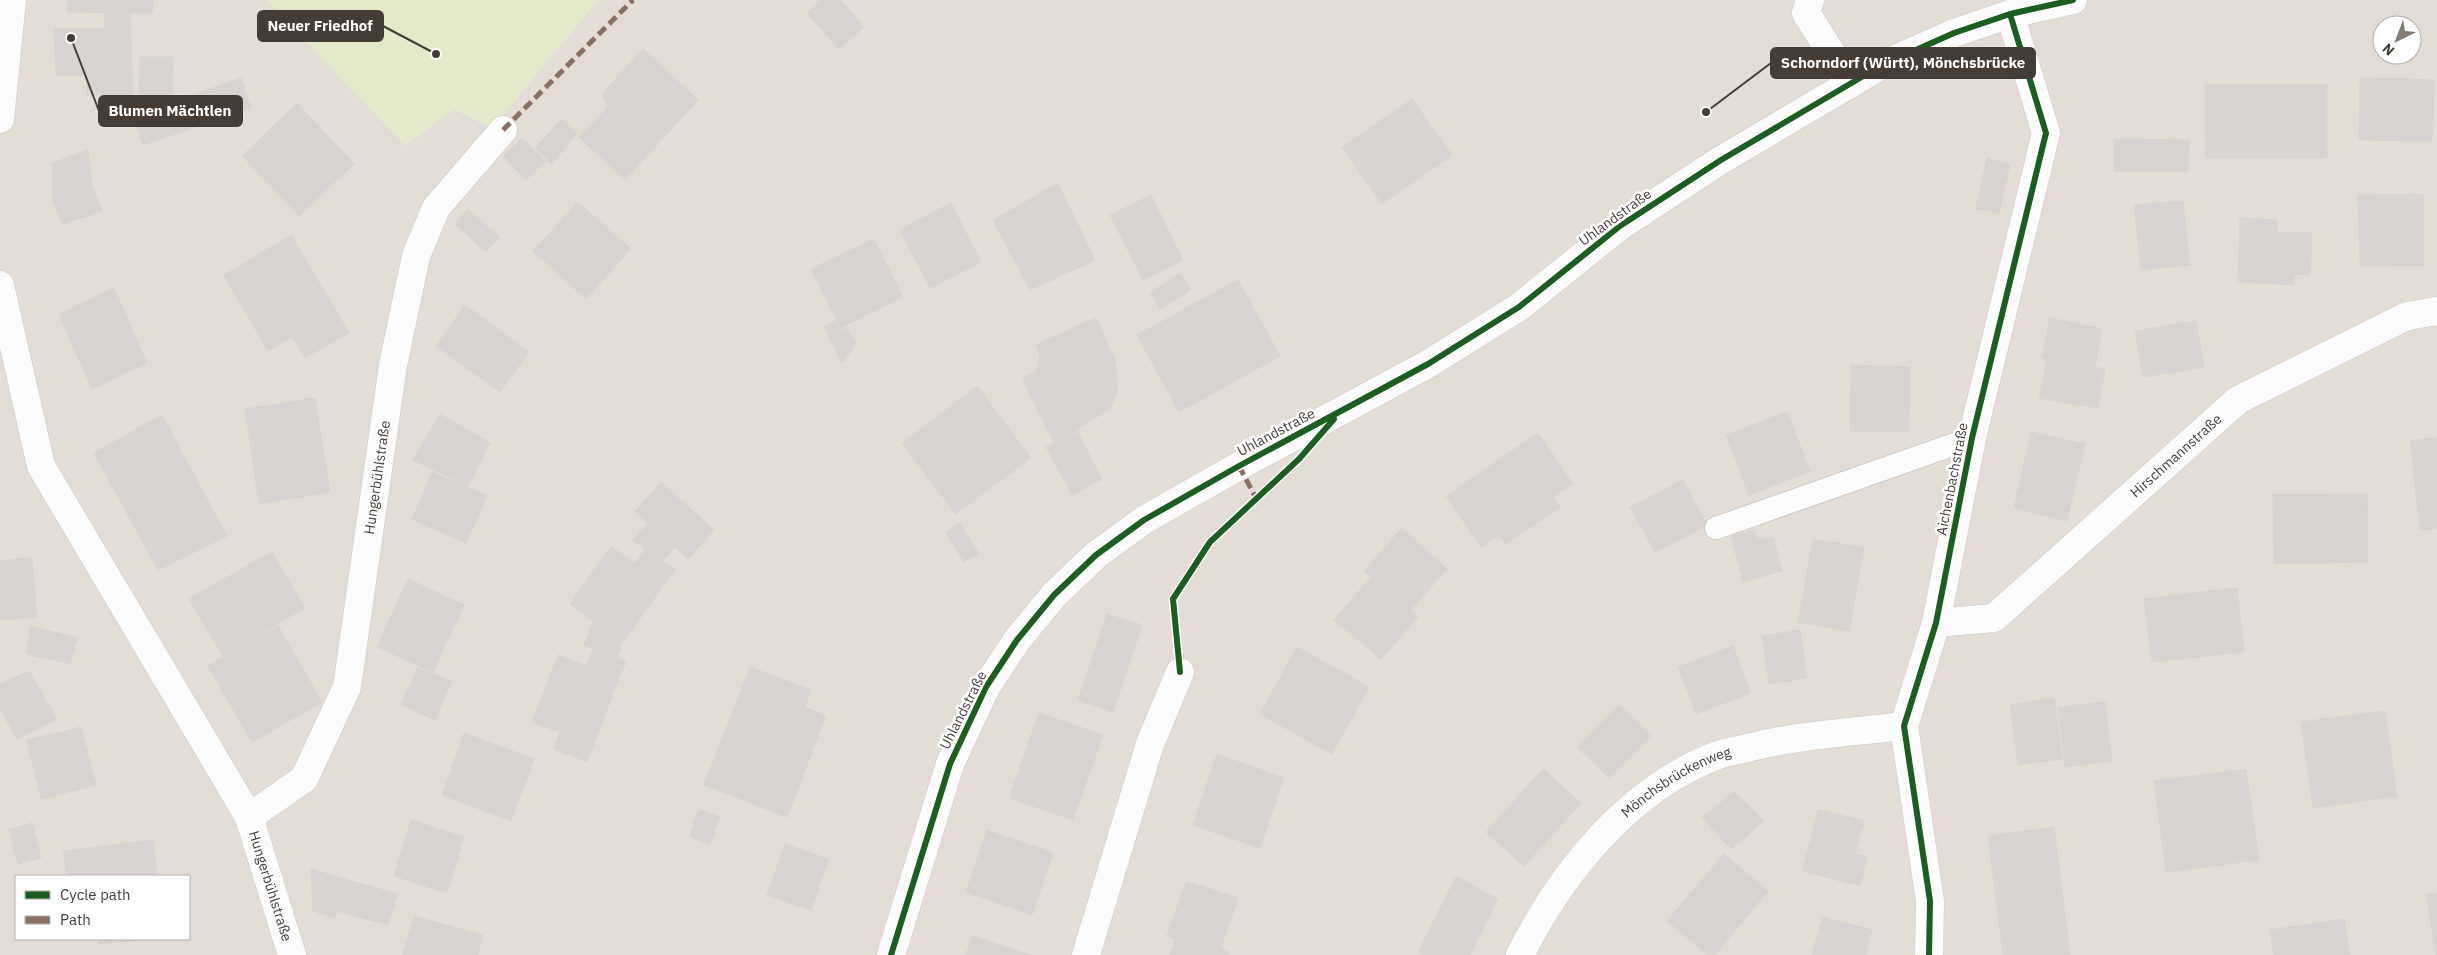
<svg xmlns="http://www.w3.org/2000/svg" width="2437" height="955" viewBox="0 0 2437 955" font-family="'IBM Plex Sans',sans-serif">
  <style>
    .residential { fill: #e3ddd6; fill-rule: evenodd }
    .green { fill: #e4e9ca }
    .building { fill: #d8d3d0; stroke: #d8d3cf }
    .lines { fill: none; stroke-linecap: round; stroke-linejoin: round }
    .lane-casing { stroke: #ccc8c5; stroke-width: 24 }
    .street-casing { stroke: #ccc8c5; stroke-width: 29 }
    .lane { stroke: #fdfcfc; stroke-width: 22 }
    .street { stroke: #fdfcfc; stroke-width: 28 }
    .quiet { stroke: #8d6e63; stroke-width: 5; stroke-dasharray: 10 5; stroke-linecap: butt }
    .cycleway-casing { stroke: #fff; stroke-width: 9 }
    .cycleway { stroke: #1b5e20; stroke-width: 6 }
    .labels { text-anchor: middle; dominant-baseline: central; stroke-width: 5; stroke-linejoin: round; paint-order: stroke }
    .street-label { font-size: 14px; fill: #453c36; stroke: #fff }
    .leader { fill: none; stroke: #453c36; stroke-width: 2 }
    .callout-dot { fill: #453c36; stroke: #fff; stroke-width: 2 }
    .callout { fill: #453c36; stroke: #453c36; stroke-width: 2 }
    .callout-label { font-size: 15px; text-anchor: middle; font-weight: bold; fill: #fff }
  </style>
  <rect width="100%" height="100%" fill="#f0ece9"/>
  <path class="residential" d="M0,0H267L405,145L454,109L492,128L598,0H2437V955H0ZM2382,25H2412V55H2382ZM16,876H189V939H16Z"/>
  <path class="green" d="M267,0H598L492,128L454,109L405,145Z"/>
  <path class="building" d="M68,0H153V13L67,12Z
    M821,0H841L864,27L839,49L807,13Z
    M104,13H130L133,95H87L86,75L56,76L54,28L105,29Z
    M643,48L698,100L625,180L579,137L608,107L602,94Z
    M140,57H173L172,94H139Z
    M241,78L251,108L143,145L133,116Z
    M2360,78L2434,80L2432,141L2359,140Z
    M2205,84H2327V158H2206Z
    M1412,99L1452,155L1382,204L1342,147Z
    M297,103L354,164L299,216L242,156Z
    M562,119L577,133L552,164L535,148Z
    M522,138L545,161L526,180L503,156Z
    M2114,139L2189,140L2188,172L2114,171Z
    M88,150L92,184L102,211L62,224L53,199L52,163Z
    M1987,158L2010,164L1999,213L1976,208Z
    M1058,183L1095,260L1030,290L993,220Z
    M2423,194L2424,265L2360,266L2358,195Z
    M1151,195L1183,260L1143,280L1110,215Z
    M2183,201L2190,265L2141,270L2134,205Z
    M578,202L631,249L586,299L533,251Z
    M951,203L981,262L930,288L900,230Z
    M468,209L499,237L486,252L455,224Z
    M2240,218L2277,220V232L2312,233L2310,275L2294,274V285L2238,282Z
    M291,235L349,333L305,358L292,337L268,351L224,275Z
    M874,239L903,297L840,328L811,269Z
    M1180,273L1191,290L1160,309L1150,293Z
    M1238,280L1280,356L1179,412L1137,335Z
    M114,288L147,363L92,389L59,314Z
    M465,305L529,352L500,392L436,346Z
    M1096,318L1115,359L1118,389L1110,409L1054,443L1022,378L1036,372L1040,356L1036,345Z
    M2050,318L2102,329L2095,367L2042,358Z
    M835,321L840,330L846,328L857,344L842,363L824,327Z
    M2196,321L2204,367L2143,377L2135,331Z
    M2047,358L2105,369L2098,408L2039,398Z
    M1851,365L1910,367L1909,432L1850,431Z
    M977,386L1031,458L956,514L902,443Z
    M315,398L330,492L259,504L245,409Z
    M1787,412L1810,471L1749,495L1726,435Z
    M440,414L490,443L468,486L413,460Z
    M162,415L227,536L158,570L94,453Z
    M1077,431L1102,479L1072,495L1046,447Z
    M2031,432L2085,444L2067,521L2014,508Z
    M1538,433L1573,484L1553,497L1560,507L1506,544L1499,535L1481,547L1446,496Z
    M2437,438V528L2420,530L2410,441Z
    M432,472L487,496L466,543L412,519Z
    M1683,480L1707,525L1655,552L1630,507Z
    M661,482L714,530L688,559L635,512Z
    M2367,494L2368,562L2274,564L2273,495Z
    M648,523L675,547L662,561L633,540Z
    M960,523L979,554L964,562L946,532Z
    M1402,528L1447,569L1410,611L1364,571Z
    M1754,530L1757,540L1773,537L1782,571L1743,582L1731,536Z
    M1813,539L1864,548L1849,631L1798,622Z
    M611,546L664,585L644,613L590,575Z
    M645,549L675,570L664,585L635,564Z
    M272,552L305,608L223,656L189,599Z
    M32,558L37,617L0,620V561Z
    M590,575L644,613L622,643L570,604Z
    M1371,577L1418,617L1381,659L1334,620Z
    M408,579L464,605L433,672L377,647Z
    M2237,588L2244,652L2152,662L2144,599Z
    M1107,614L1142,625L1113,712L1078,700Z
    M593,622L622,643L617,658L584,645Z
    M31,626L77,638L70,664L26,654Z
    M278,626L322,702L252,742L208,666Z
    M1800,630L1807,678L1769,684L1762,636Z
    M1733,646L1751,693L1696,714L1678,667Z
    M1297,647L1369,687L1332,754L1260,714Z
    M593,649L626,662L619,678L586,666Z
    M558,655L619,678L606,712L545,688Z
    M750,667L811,690L805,707L826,716L787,817L704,785Z
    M418,668L452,681L435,720L401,704Z
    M29,671L57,719L17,739L0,709V684Z
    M545,688L606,712L594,745L532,722Z
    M2054,698L2062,759L2018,765L2010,705Z
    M2105,702L2112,761L2065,767L2058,707Z
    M1619,705L1651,736L1609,778L1577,747Z
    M2385,711L2397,796L2313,808L2301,722Z
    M1039,713L1103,735L1073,820L1009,798Z
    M81,727L96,785L41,799L27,740Z
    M560,732L594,745L587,762L554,749Z
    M464,733L534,759L511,821L442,795Z
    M1217,754L1284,778L1260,848L1193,825Z
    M1543,769L1581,803L1524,866L1486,832Z
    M2246,769L2259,860L2166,872L2154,781Z
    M1734,792L1764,821L1731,849L1702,817Z
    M699,809L720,817L710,844L689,837Z
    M1818,809L1864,821L1855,854L1810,843Z
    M411,820L464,837L447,893L394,876Z
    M32,823L41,858L18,864L9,829Z
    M2054,827L2070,955H2003L1988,836Z
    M987,830L1053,853L1032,915L966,892Z
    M153,840L157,876H67L63,851Z
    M1810,843L1867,857L1860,886L1802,871Z
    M785,844L828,859L811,910L767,895Z
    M1724,854L1768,891L1715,955H1708L1667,921Z
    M311,869L397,894L388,925L337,911L335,918L313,911Z
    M1456,877L1498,899L1470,955H1424L1418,952Z
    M1186,881L1238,898L1219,953L1167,936Z
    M2437,893V955H2436L2426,895Z
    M414,916L483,935L478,955H403Z
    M1822,917L1872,930L1866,955H1812Z
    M2344,919L2350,955H2274L2270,930Z
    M972,936L1031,955H966Z
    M1176,938L1219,953L1221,949L1229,952L1228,955H1170Z
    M98,939H154L99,944Z"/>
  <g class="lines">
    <defs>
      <path id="lane" d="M1716,528L1972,438"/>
      <g id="street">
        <path d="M1810,0L1806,13L1851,84"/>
        <path d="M0,119L12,0"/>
        <path id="s1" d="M0,285L41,466L249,817L292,955"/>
        <path id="s2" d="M1936,623L1994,618L2238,400L2407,316L2437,311"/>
        <path id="s3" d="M249,817L304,779L347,687L393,365L416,256L436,208L503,130"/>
        <path d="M891,955L950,764L986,687L1017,640L1054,595L1096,555L1144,520L1239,466L1428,364L1519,307L1620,226L1721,160L1882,65L1954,33L2010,14L2073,0"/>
        <path d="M1086,955L1150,744L1180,672"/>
        <path id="s4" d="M1520,955C1561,873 1629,788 1718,755C1728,751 1740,750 1751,747C1801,735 1853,732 1904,726"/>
        <path d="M1929,955L1930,901L1904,726L1936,623L1972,438L2046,133L2010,14"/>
      </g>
    </defs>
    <use href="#lane" class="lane-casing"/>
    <use href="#street" class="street-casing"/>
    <use href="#lane" class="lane"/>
    <use href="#street" class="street"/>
    <path class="quiet" d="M503,130L633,0
      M1239,466L1256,498L1254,501"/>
    <defs>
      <path id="cycleway" d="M1180,672L1173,599L1210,542L1299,459L1334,419
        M891,955L950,764L986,687L1017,640L1054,595L1096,555L1144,520L1239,466L1428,364L1519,307L1620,226L1721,160L1882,65L1954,33L2010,14L2073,0
        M1929,955L1930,901L1904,726L1936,623L1972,438L2046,133L2010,14"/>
    </defs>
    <use href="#cycleway" class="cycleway-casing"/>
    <use href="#cycleway" class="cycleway"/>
  </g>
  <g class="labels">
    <g class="street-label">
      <text transform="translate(1615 217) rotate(-36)">Uhlandstraße</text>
      <text transform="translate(1276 432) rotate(-28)">Uhlandstraße</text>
      <text stroke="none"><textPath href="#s2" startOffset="302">Hirschmannstraße</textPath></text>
      <text stroke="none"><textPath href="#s3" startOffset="380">Hungerbühlstraße</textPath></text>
      <text transform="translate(1952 479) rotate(-79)">Aichenbachstraße</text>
      <text transform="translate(963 710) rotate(-63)">Uhlandstraße</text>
      <text stroke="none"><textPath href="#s4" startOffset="238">Mönchsbrückenweg</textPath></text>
      <text stroke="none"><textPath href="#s1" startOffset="666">Hungerbühlstraße</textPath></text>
    </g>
  </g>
  <path class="leader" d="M436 54L383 26M1706 112L1771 63M71 38L99 111"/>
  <g class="callout-dot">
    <circle cx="436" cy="54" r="5"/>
    <circle cx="1706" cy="112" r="5"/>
    <circle cx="71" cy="38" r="5"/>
  </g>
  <g class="callout">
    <rect x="258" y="11" width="125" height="30" rx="5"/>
    <rect x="1771" y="48" width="264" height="30" rx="5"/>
    <rect x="99" y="96" width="143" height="30" rx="5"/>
  </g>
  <g class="callout-label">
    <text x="320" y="31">Neuer Friedhof</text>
    <text x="1903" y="68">Schorndorf (Württ), Mönchsbrücke</text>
    <text x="170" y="116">Blumen Mächtlen</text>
  </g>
  <rect x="15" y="875" width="175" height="65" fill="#ffffff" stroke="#b5b1af"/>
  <rect x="25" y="891" width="25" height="8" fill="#1b5e20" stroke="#b5b1af"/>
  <text x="60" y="900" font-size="15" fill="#453c36">Cycle path</text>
  <rect x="25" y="916" width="25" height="8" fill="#8d6e63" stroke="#b5b1af"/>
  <text x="60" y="925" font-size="15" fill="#453c36">Path</text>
  <g transform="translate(2397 40) rotate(222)"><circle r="24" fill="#ffffff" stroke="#b5b1af"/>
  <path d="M0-4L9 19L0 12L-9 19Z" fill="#817a75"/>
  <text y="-8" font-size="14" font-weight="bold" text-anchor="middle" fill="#453c36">N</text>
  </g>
</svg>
